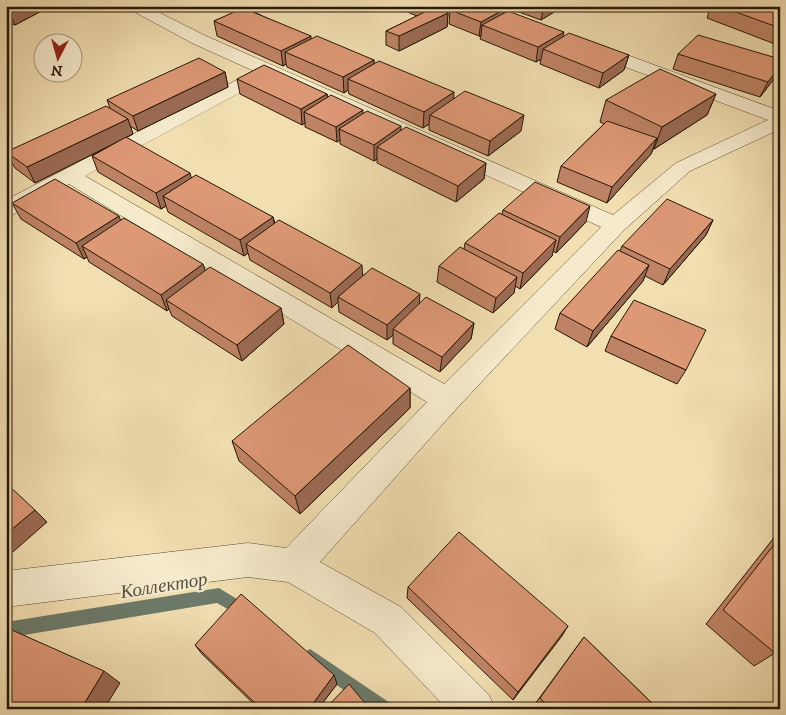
<svg xmlns="http://www.w3.org/2000/svg" width="786" height="715" viewBox="0 0 786 715" font-family="'IM FELL DW Pica',serif">
  <style>
    .lines { fill: none; stroke-linecap: round; stroke-linejoin: round }
    .stream { fill: #6d7a6a; fill-rule: evenodd }
    .street-casing { stroke: #5a4a30; stroke-width: 1 }
    .street { fill: #f6eacc; fill-rule: evenodd }
    .wall { fill: #be8365; stroke: #271805 }
    .shaded-wall { fill: #9b6a53; stroke: #271805 }
    .building { fill: #dd9876; stroke: #271805 }
    .labels { text-anchor: middle; dominant-baseline: central; stroke-width: 4.5; stroke-linejoin: round; paint-order: stroke }
    .near-water-label { font-size: 19px; font-style: italic; fill: #505140; stroke: #f6eacc }
  </style>
  <rect width="100%" height="100%" fill="#f1deb1"/>
  <filter id="stains"><feTurbulence type="fractalNoise" baseFrequency=".004" numOctaves="4"/><feColorMatrix values="0 0 0 0 .2 0 0 0 0 .09 0 0 0 0 .02 0 0 0 .5 -.17"/></filter>
  <radialGradient id="worn" r=".72"><stop offset=".6" stop-color="#630" stop-opacity="0"/><stop offset="1" stop-color="#630" stop-opacity=".3"/></radialGradient>
  <g class="lines">
    <path class="stream" d="M219,588L250,607L252,612L250,617L245,619L217,603L6,638V622Z
      M310,649L390,703L392,709H370L305,662L302,657L305,652Z"/>
    <defs>
      <path id="street" d="M126,6H146L206,36L613,215L676,163L768,120L585,52L583,48L585,44H597L780,111V129L690,171L624,230L457,408L320,562L401,607L489,695L495,709H447L375,633L288,582L248,577L6,607V571L248,543L286,548L427,402L69,184L14,214L6,216V200L254,71L194,44L129,9ZM269,77L601,227L444,384L85,176Z"/>
    </defs>
    <use href="#street" class="street-casing"/>
    <use href="#street" class="street"/>
  </g>
  <path class="wall" d="M6,6H51L15,25L6,23Z
    M226,6H276L254,12L311,39L374,60V64L454,98L521,131L488,156L429,130V124L423,128L349,94L348,90L344,93L287,67L286,64L283,66L217,36L214,21L233,13Z
    M393,6H457L446,12L448,13L447,27L399,51L386,45V31L417,16Z
    M502,6H564L541,20Z
    M711,6H780V46L707,18Z
    M505,9L504,13L563,37L629,55L624,70L599,88L540,64L541,59L536,62L480,39L481,36H479L449,24L450,10Z
    M678,54L777,75L760,97L673,69Z
    M225,72L228,87L138,131L130,126L133,134L126,138L191,178L273,217L275,223L363,275L420,303L474,323L471,339L440,372L393,344V335L387,340L339,312L338,302L332,308L250,260L248,253L244,256L168,212L166,206L161,209L98,172L92,156L107,147L35,183L15,168L6,152L110,108L107,100Z
    M237,79L327,94L328,97L363,114L401,130L486,163L484,179L456,202L377,163V159L374,161L340,144V140L337,142L305,127V123L302,125L240,94Z
    M716,94L707,115L654,149H653L651,154L607,203L557,182L561,166L604,124L600,122L606,100Z
    M12,203L121,221L205,271L281,308L284,324L242,361L172,316L169,309L167,311L89,262L87,257L84,259L21,219Z
    M503,210L586,222L556,253L553,251L552,256L520,289L515,286L514,293L493,313L437,282L439,266L464,249L465,243L502,214Z
    M713,220L706,235L663,285L645,276L643,281L587,347L555,329L560,313L620,251L622,246Z
    M611,336L686,370L677,384L605,351Z
    M410,388V408L300,514L239,461L232,441Z
    M780,530V646L775,653L754,666L706,624Z
    M408,587L568,626L513,700L407,598Z
    M584,637L658,709H532V708Z
    M195,645L337,684L318,709H259L202,654Z"/>
  <path class="shaded-wall" d="M18,6H51L15,25L9,11Z
    M236,6H276L238,17Z
    M429,6H457L428,21Z
    M544,6H564L541,20Z
    M505,9L503,24L482,25L481,36H479L481,22Z
    M448,13L447,27L399,51V36Z
    M564,32L561,46L543,49L541,59L536,62L538,47Z
    M311,36L312,51L285,52L286,64L283,66L281,51Z
    M629,55L624,70L599,88L603,73Z
    M374,60V75L348,79V90L344,93L343,77Z
    M780,66V70L777,75L760,97L768,82Z
    M225,72L228,87L138,131L133,116Z
    M454,92L453,108L430,115L429,124L423,128L424,112Z
    M327,94L329,109L304,112L305,123L302,125L301,109Z
    M716,94L707,115L654,149L662,127Z
    M363,110V125L339,129L340,140L337,142L336,127Z
    M524,115L521,131L488,156L490,141Z
    M128,119L133,134L35,183L27,167Z
    M401,126V142L377,147V159L374,161V145Z
    M657,138L651,154L607,203L612,187Z
    M486,163L484,179L456,202L458,186Z
    M190,173L194,188L163,196L166,206L161,209L156,193Z
    M590,206L586,222L556,253L560,237Z
    M119,216L125,232L82,246L87,257L84,259L76,243Z
    M273,217L276,233L246,244L248,253L244,256L240,240Z
    M713,220L706,235L663,285L670,269Z
    M556,240L552,256L520,289L523,273Z
    M203,264L208,279L166,300L169,309L167,311L161,295Z
    M362,265L363,281L338,297V302L332,308L330,293Z
    M649,265L643,281L587,347L593,331Z
    M517,277L514,293L493,313L496,298Z
    M420,294L419,309L393,329V335L387,340V325Z
    M281,308L284,324L242,361L237,345Z
    M474,323L471,339L440,372L442,357Z
    M410,388V408L300,514L295,496Z
    M35,510L47,522L6,558V534Z
    M568,626L562,636L513,700L518,692Z
    M104,671L120,683L104,709H81Z
    M334,675L337,684L318,709H309Z"/>
  <path class="building" d="M6,6H18L9,11L6,10Z
    M458,6H496L505,9L481,22L450,10Z
    M719,6H780V28Z
    M435,7L448,13L399,36L386,31Z
    M243,8L311,36L281,51L214,21Z
    M508,11L564,32L538,47L482,25Z
    M569,33L629,55L603,73L543,49Z
    M698,35L780,59V66L768,82L678,54Z
    M317,36L374,60L343,77L285,52Z
    M199,58L225,72L133,116L107,100Z
    M379,61L454,92L424,112L348,79Z
    M264,65L327,94L301,109L237,79Z
    M660,69L716,94L662,127L606,100Z
    M465,91L524,115L490,141L430,115Z
    M331,95L363,110L336,127L304,112Z
    M106,106L128,119L27,167L6,152Z
    M367,111L401,126L374,145L339,129Z
    M607,121L657,138L612,187L561,166Z
    M406,127L486,163L458,186L377,147Z
    M126,137L190,173L156,193L92,156Z
    M196,175L273,217L240,240L163,196Z
    M55,179L119,216L76,243L12,203Z
    M535,182L590,206L560,237L503,210Z
    M667,199L713,220L670,269L622,246Z
    M499,213L556,240L523,273L465,243Z
    M124,218L203,264L161,295L82,246Z
    M279,220L362,265L330,293L246,244Z
    M460,247L517,277L496,298L439,266Z
    M618,250L649,265L593,331L560,313Z
    M210,267L281,308L237,345L166,300Z
    M372,268L420,294L387,325L338,297Z
    M426,297L474,323L442,357L393,329Z
    M634,300L706,330L686,370L611,336Z
    M348,345L410,388L295,496L232,441Z
    M6,483L35,510L6,534Z
    M459,532L568,626L518,692L408,587Z
    M780,537V646L775,653L723,610Z
    M241,594L334,675L309,709H261L195,645Z
    M12,630L104,671L81,709H6V639Z
    M584,637L658,709H550L540,698Z
    M349,684L370,709H325Z"/>
  <g class="labels">
    <g class="near-water-label">
      <text transform="translate(164 586) rotate(-9)">Коллектор</text>
    </g>
  </g>
  <rect width="786" height="715" fill="none" stroke="#f1deb1" stroke-width="25"/>
  <rect x="8" y="8" width="771" height="700" fill="none" stroke="#271805" stroke-width="2.5"/>
  <rect x="12" y="12" width="761" height="690" fill="none" stroke="#271805"/>
  <g transform="translate(58 58) rotate(186)"><circle r="24" fill="#f6eacc" stroke="#a3967c"/>
  <path d="M0-4L9 19L0 12L-9 19Z" fill="#8f2418"/>
  <text y="-8" font-size="14" font-weight="bold" text-anchor="middle" fill="#271805">N</text>
  </g>
  <rect width="100%" height="100%" filter="url(#stains)"/>
  <rect width="100%" height="100%" fill="url(#worn)"/>
</svg>
